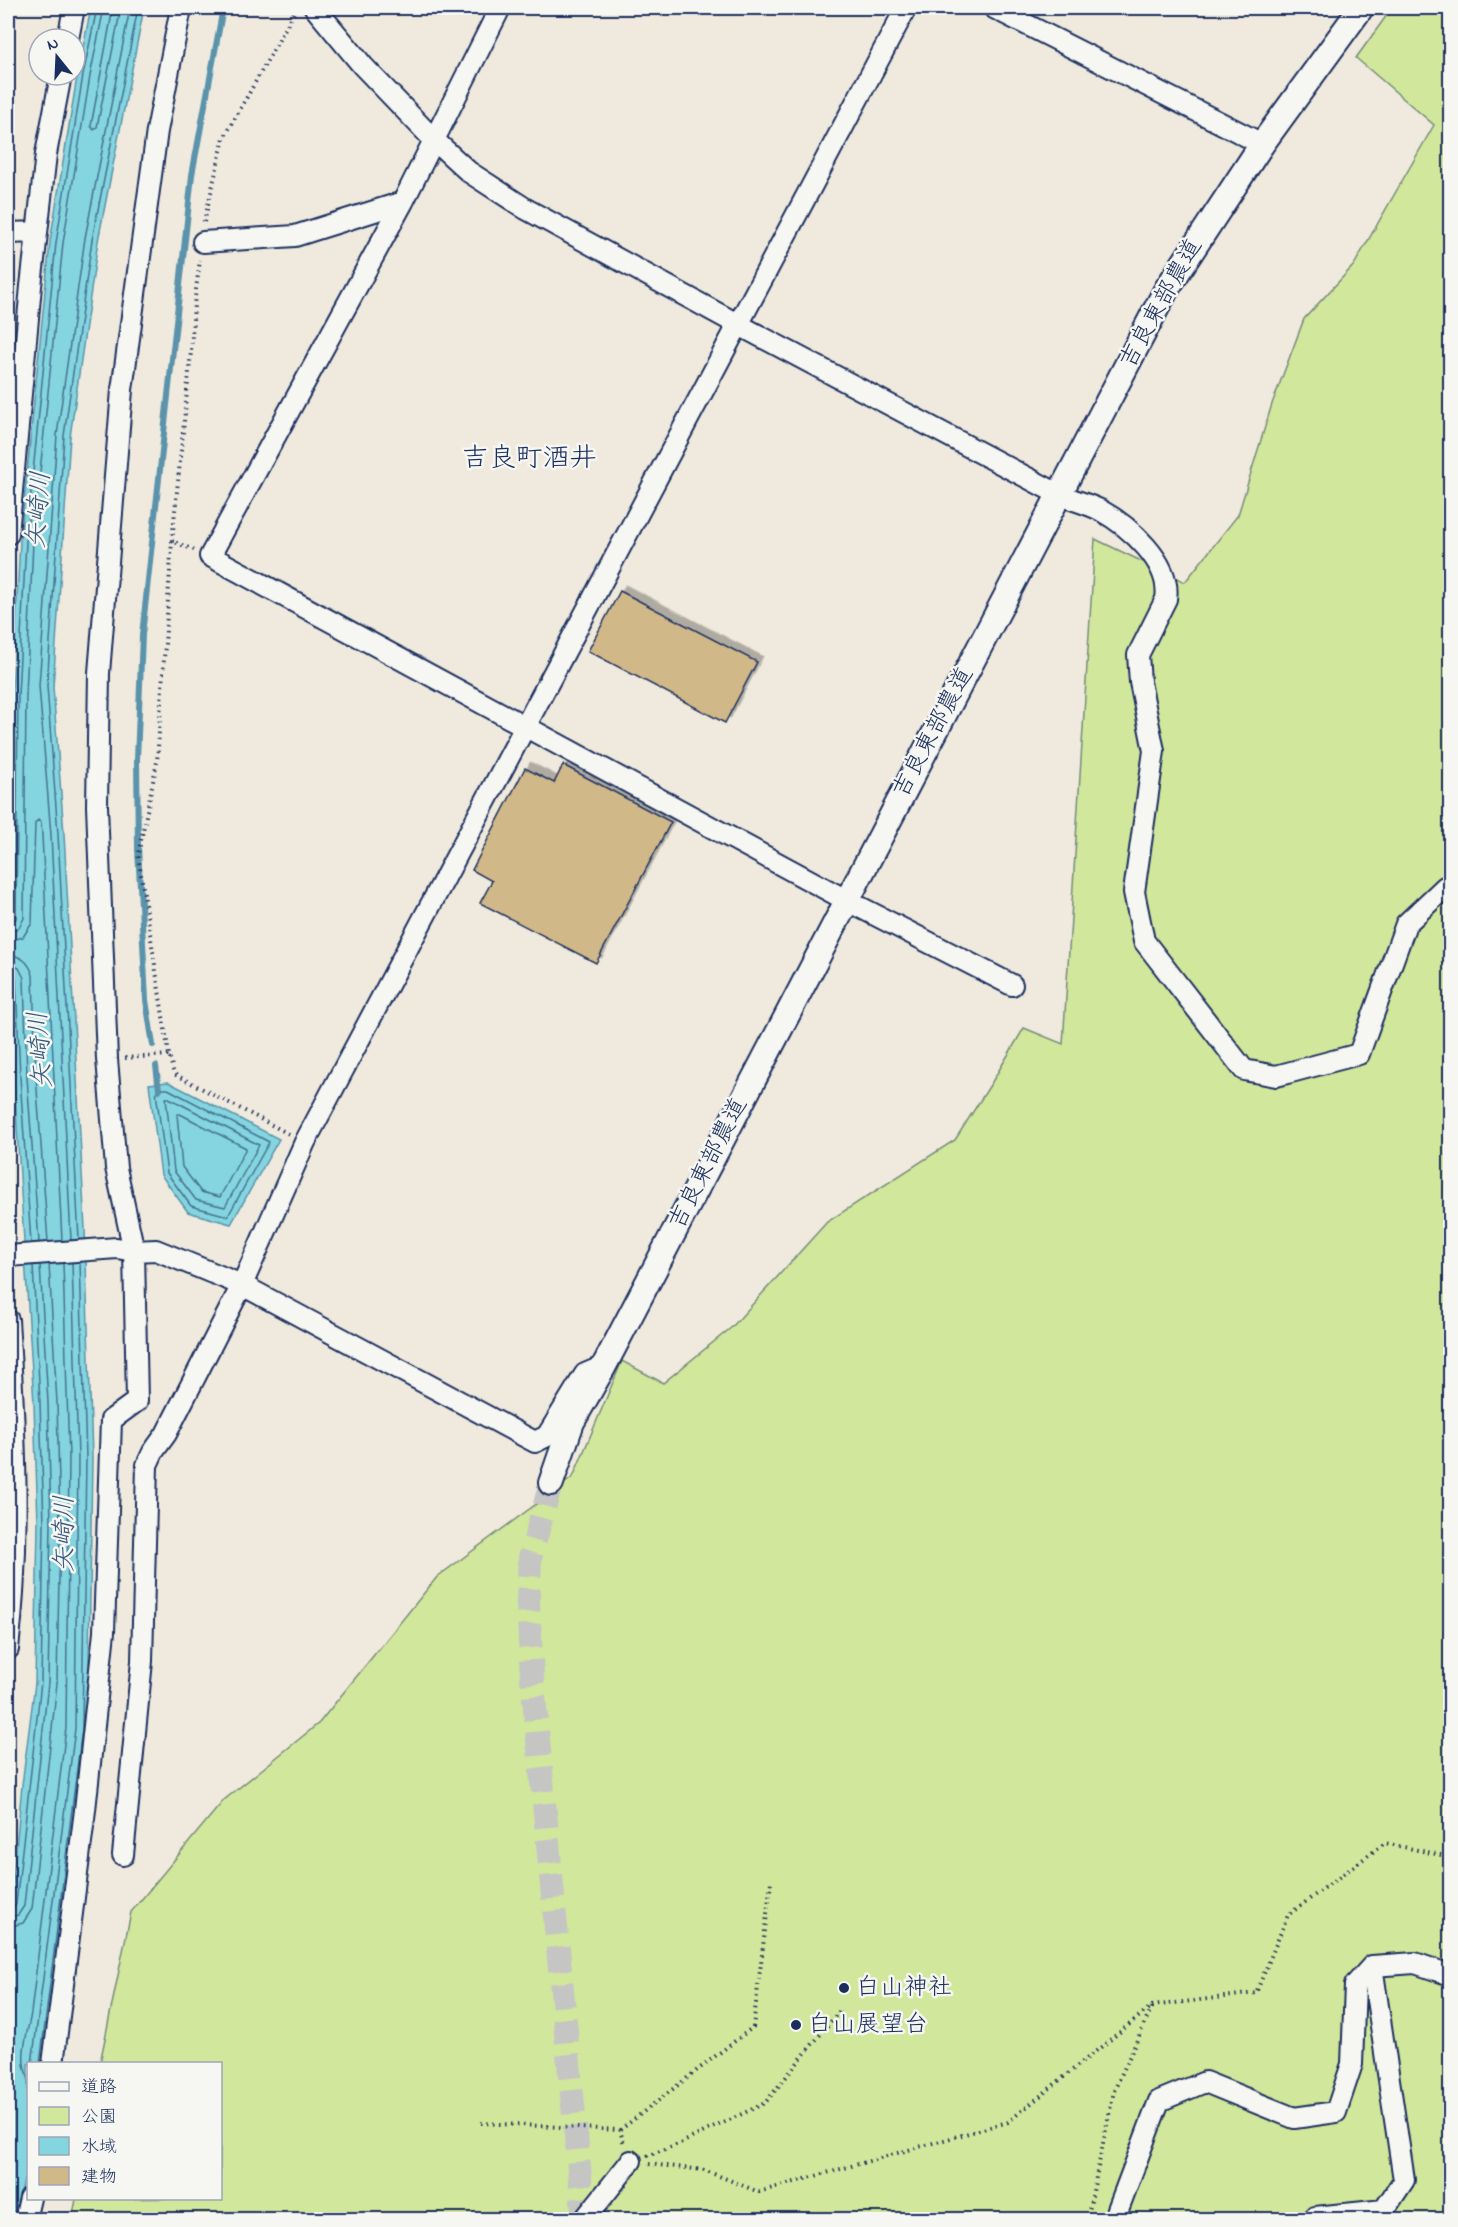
<svg xmlns="http://www.w3.org/2000/svg" width="1458" height="2227" viewBox="0 0 1458 2227" font-family="'Indie Flower','Klee One',sans-serif">
  <style>
    .green { fill: #d1e79b; stroke: #768b7c; stroke-width: 1.5 }
    .water { fill: #84d5df; stroke: #5a93ab; stroke-width: 1.5 }
    .lines { fill: none; stroke-linecap: round; stroke-linejoin: round }
    .shore { stroke: #457192; stroke-width: 1.5 }
    .stream { stroke: #5a93ab; stroke-width: 6 }
    .building { fill: #d1b888; stroke: #1b2f5e; stroke-width: 1.5; filter: url(#shadow) }
    .tertiary-tunnel { stroke: #c5c5c4; stroke-width: 24; stroke-dasharray: 24 12; stroke-linecap: butt }
    .minor-casing { stroke: #1b2f5e; stroke-width: 24 }
    .tertiary-casing { stroke: #1b2f5e; stroke-width: 28 }
    .path { stroke: #1b2f5e; stroke-width: 4; stroke-dasharray: 1.5 4.5; stroke-linecap: butt }
    .minor { stroke: #f6f6f2; stroke-width: 20 }
    .tertiary { stroke: #f6f6f2; stroke-width: 24 }
    .poi-dot { fill: #1b2f5e; stroke: #f6f6f2; stroke-width: 2 }
    .labels { text-anchor: middle; dominant-baseline: central; stroke-width: 5; stroke-linejoin: round; paint-order: stroke }
    .street-label { font-size: 24px; fill: #1b2f5e; stroke: #f6f6f2 }
    .poi-label { font-size: 24px; fill: #1b2f5e; stroke: #f6f6f2; text-anchor: start }
    .water-label { font-size: 26px; font-style: italic; fill: #35587e; stroke: #f6f6f2 }
    .quarter-label { font-size: 27px; fill: #1b2f5e; stroke: #f6f6f2 }
  </style>
  <defs>
    <filter id="shadow"><feDropShadow dx="5.5" dy="-5.5" stdDeviation="0" flood-color="#0004"/></filter>
  </defs>
  <rect width="100%" height="100%" fill="#efeadd"/>
  <filter id="ink" filterUnits="userSpaceOnUse"><feTurbulence type="fractalNoise" baseFrequency=".0167" numOctaves="2"/><feDisplacementMap in="SourceGraphic" scale="12" xChannelSelector="R" yChannelSelector="G"/><feConvolveMatrix kernelMatrix="1 2 1 2 8 2 1 2 1" color-interpolation-filters="sRGB"/></filter>
  <g filter="url(#ink)">
    <path class="green" d="M1392,8H1450V2219L72,2220L76,2199L220,2198V2064L100,2063L131,1912L224,1800L319,1723L437,1577L573,1477L622,1361L663,1383L732,1327L827,1222L955,1140L992,1082L1024,1028L1063,1044L1095,539L1185,582L1238,515L1272,404L1304,319L1354,265L1434,125L1356,58Z"/>
    <path class="water" d="M91,8H144L98,241L70,437L53,687L64,834L85,1229L92,1458L88,1730L46,2063L28,2064V2165L14,2219L8,2220V1933L22,1785L35,1683L38,1523L34,1404L14,1078L10,954L12,695L20,541L50,242L77,77Z
      M168,1082L279,1139L231,1224L188,1212L161,1175L149,1084Z"/>
    <g class="lines">
      <path class="shore" d="M113,8L91,126L94,130L97,127L121,8
        M8,925L13,923L16,918L18,695L26,542L56,243L83,75L97,8
        M8,932L19,928L24,918L26,695L33,542L63,243L90,76L104,8
        M8,941L23,937L32,923L35,823L38,820L41,823L42,835L62,1241
        M8,955C21,955 29,962 33,975L36,1076L48,1242
        M8,964L19,968L24,978L27,1077L39,1242
        M8,972L13,973L16,978L20,1077L31,1243
        M159,1089H168L269,1142L228,1216L191,1206L167,1173L156,1092Z
        M166,1098H169L259,1145L225,1207L196,1200L174,1171Z
        M177,1114H180L246,1148L220,1197L201,1192L182,1167Z
        M71,1240L51,835L39,686L57,435L85,238L130,8
        M79,1240L58,834L47,686L64,436L92,240L138,8
        M8,1911L13,1909L16,1904L41,1682L44,1523L40,1403L33,1265
        M8,1918L18,1915L24,1906L48,1683L51,1523L48,1403L40,1265
        M8,1927L23,1923L32,1909L57,1683L60,1523L57,1403L49,1264
        M32,2064L75,1729L78,1458L72,1263
        M40,2064L82,1729L86,1458L80,1262
        M28,2077C18,2059 28,2032 31,2013L66,1728L69,1458L63,1263"/>
      <path class="stream" d="M153,1045L146,1000L138,848L137,760L142,635L192,175L223,8
        M156,1066L159,1090"/>
    </g>
    <path class="building" d="M620,591L757,662L725,723L588,651Z
      M563,765L671,822L596,963L480,903L492,881L472,870L525,768L554,783Z"/>
    <g class="lines">
      <path class="tertiary-tunnel" d="M551,1483L530,1558L528,1602L532,1677L584,2220"/>
      <defs>
        <path id="minor" d="M315,8L363,66L433,139L469,172L526,209L739,325L1060,495C1073,500 1088,504 1100,510C1129,526 1172,563 1166,599L1138,655L1140,682L1154,751L1134,892L1144,941L1244,1070L1276,1076L1359,1054L1406,924L1445,887L1450,885
          M994,8L1262,144
          M68,39L74,8
          M403,202L210,556L846,900L1012,985
          M8,233L37,232
          M203,242L295,236L403,202L500,8
          M8,534L31,286L46,154L61,75
          M8,1256L117,1248L134,1251L156,1250L242,1285L535,1442L547,1436L585,1374L604,1366
          M8,1320C15,1430 21,1539 8,1649
          M123,1855L142,1661L147,1465L153,1452L166,1434L242,1285L305,1142L906,8
          M53,2064L85,1810L104,1632L111,1420L137,1401L134,1251L116,1168L107,1059L97,806L99,673L122,390L157,131L181,8
          M25,2220L30,2198
          M584,2220L631,2161
          M1114,2220L1159,2101L1205,2082L1294,2118L1336,2112L1352,2064L1355,1985L1372,1966
          M1313,2220L1315,2217L1384,2210L1404,2180L1372,1966L1415,1963L1450,1975"/>
        <path id="tertiary" d="M551,1483L572,1422L604,1366L1166,290L1262,144L1361,8"/>
      </defs>
      <use href="#minor" class="minor-casing"/>
      <use href="#tertiary" class="tertiary-casing"/>
      <path class="path" d="M204,222L224,138L295,11
        M172,541L157,762L138,855L169,1055L174,1074L289,1134
        M194,550L172,541L191,352L194,304L200,260
        M125,1058L169,1055
        M481,2123L620,2130L624,2144
        M620,2130L753,2027L771,1882
        M647,2156L681,2143L765,2103L841,2009
        M649,2164L704,2170L759,2192L1008,2122L1152,2006L1256,1993L1288,1915L1385,1843L1450,1857
        M556,2220L567,2211
        M1087,2220L1114,2091L1152,2007"/>
      <use href="#minor" class="minor"/>
      <use href="#tertiary" class="tertiary"/>
    </g>
  </g>
  <g class="poi-dot">
    <circle cx="844" cy="1988" r="6"/>
    <circle cx="796" cy="2025" r="6"/>
  </g>
  <g class="labels">
    <g class="street-label">
      <text transform="translate(1162 304) rotate(-61)">吉良東部農道</text>
      <text transform="translate(934 733) rotate(-62)">吉良東部農道</text>
      <text transform="translate(709 1164) rotate(-63)">吉良東部農道</text>
    </g>
    <g class="poi-label">
      <text x="856" y="1988">白山神社</text>
      <text x="808" y="2025">白山展望台</text>
    </g>
    <g class="water-label">
      <text transform="translate(40 510) rotate(-86)">矢崎川</text>
      <text transform="translate(42 1050) rotate(-94)">矢崎川</text>
      <text transform="translate(66 1534) rotate(-90)">矢崎川</text>
    </g>
    <g class="quarter-label">
      <text x="529" y="459">吉良町酒井</text>
    </g>
  </g>
  <rect width="1458" height="2227" fill="none" stroke="#f6f6f2" stroke-width="30"/>
  <rect x="15" y="15" width="1428" height="2197" fill="none" stroke="#1b2f5e" stroke-width="2" filter="url(#ink)"/>
  <rect x="27" y="2062" width="195" height="138" fill="#f6f6f2" stroke="#9ea6b7" stroke-width="1.5"/>
  <rect x="39" y="2082" width="30" height="9" fill="#f6f6f2" stroke="#9ea6b7" stroke-width="1.5"/>
  <text x="81" y="2092" font-size="18" fill="#1b2f5e">道路</text>
  <rect x="39" y="2107" width="30" height="18" fill="#d1e79b" stroke="#9ea6b7" stroke-width="1.5"/>
  <text x="81" y="2122" font-size="18" fill="#1b2f5e">公園</text>
  <rect x="39" y="2137" width="30" height="18" fill="#84d5df" stroke="#9ea6b7" stroke-width="1.5"/>
  <text x="81" y="2152" font-size="18" fill="#1b2f5e">水域</text>
  <rect x="39" y="2167" width="30" height="18" fill="#d1b888" stroke="#9ea6b7" stroke-width="1.5"/>
  <text x="81" y="2182" font-size="18" fill="#1b2f5e">建物</text>
  <g transform="translate(57 57) rotate(342)"><circle r="28" fill="#f6f6f2" stroke="#9ea6b7" stroke-width="1.5"/>
  <path d="M0-4.5L10 22L0 15L-10 22Z" fill="#1b2f5e"/>
  <text y="-9" font-size="16" font-weight="bold" text-anchor="middle" fill="#1b2f5e">N</text>
  </g>
</svg>
